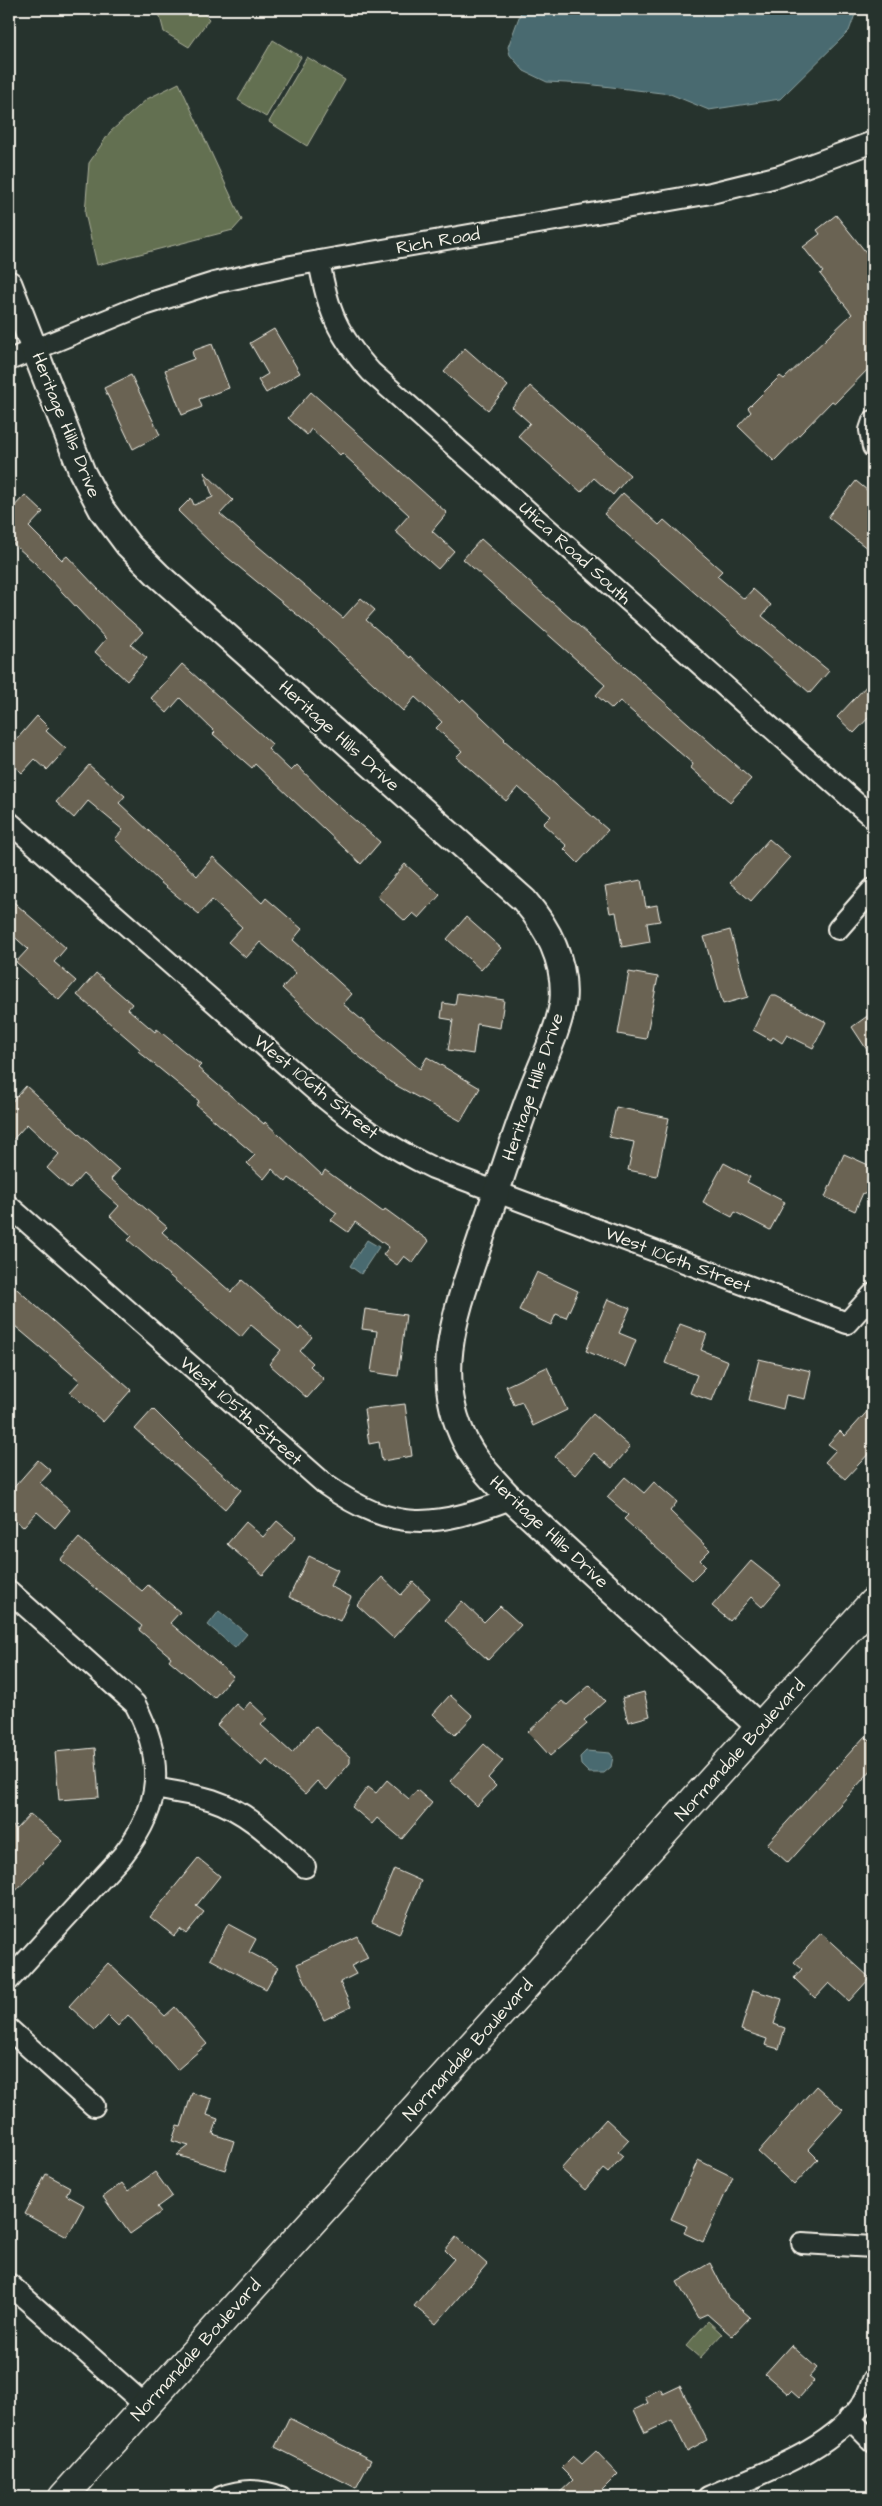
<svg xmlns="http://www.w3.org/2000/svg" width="882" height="2506" viewBox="0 0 882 2506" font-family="'Architects Daughter',sans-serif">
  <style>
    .green { fill: #637051; stroke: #acb09c }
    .water { fill: #496b70; stroke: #8da1a0 }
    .building { fill: #6a6453; stroke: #f4f1e8 }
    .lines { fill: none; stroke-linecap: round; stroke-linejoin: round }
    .minor-casing { stroke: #f4f1e8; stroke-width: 24 }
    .tertiary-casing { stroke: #f4f1e8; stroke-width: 29 }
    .secondary-casing { stroke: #f4f1e8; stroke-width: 31 }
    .minor { stroke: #26332d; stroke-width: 20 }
    .tertiary { stroke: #26332d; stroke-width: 25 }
    .secondary { stroke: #26332d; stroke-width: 28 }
    .labels { text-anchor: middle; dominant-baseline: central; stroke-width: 4; stroke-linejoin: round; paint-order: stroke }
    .street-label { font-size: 18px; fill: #f4f1e8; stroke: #26332d }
  </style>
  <rect width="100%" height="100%" fill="#26332d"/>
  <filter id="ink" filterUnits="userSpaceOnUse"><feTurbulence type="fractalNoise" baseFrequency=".02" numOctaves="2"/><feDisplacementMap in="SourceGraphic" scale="10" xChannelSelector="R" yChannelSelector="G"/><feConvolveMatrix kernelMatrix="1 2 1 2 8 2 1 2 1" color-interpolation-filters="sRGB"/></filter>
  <g filter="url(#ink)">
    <path class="green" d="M158,9H199L209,19L189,47L164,32Z
      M273,40L301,57L266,117L238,100Z
      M307,57L345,80L307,146L269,122Z
      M179,83L242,220L233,230L97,265L85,213L89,163L110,132L147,99Z
      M708,2321L722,2334L700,2358L686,2346Z"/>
    <path class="water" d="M522,9H857L849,31L780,99L709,110L670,94L586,84L547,82L524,71L510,55L508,47Z
      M367,1240L379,1247L361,1274L350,1266Z
      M219,1611L247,1634L235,1648L208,1625Z
      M586,1751L610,1753L613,1757L611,1767L604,1773H589L581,1765L580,1757Z"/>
    <path class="building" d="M836,215L873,261V364L835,403L832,401L774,461L738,426L751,412L748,408L780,376L784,379L852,314L820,274L823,272L803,247L820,234L817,230Z
      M274,329L300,373L266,393L258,380L268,374L250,343Z
      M212,344L229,388L199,399L202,407L182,415L165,370L194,359L192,351Z
      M465,348L508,386L488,410L444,372Z
      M131,375L160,435L133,449L104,388Z
      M530,386L630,475L613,495L594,478L581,492L518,436L530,423L512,407Z
      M311,392L447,513L432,531L454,551L438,569L395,531L409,515L342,453L340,455L311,429L307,435L288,418Z
      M204,472L233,500L220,514L343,618L361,598L375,610L366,620L410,658L411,656L460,702L463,699L505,739L504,740L608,830L578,863L564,849L567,846L543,824L551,816L518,787L506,801L456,757L462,751L436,728L442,722L415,697L403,711L317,631L217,549L178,511L191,498L194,505L213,497Z
      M856,481L873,495V553L828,517Z
      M623,493L659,525L664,520L722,571L717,576L744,599L753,589L771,605L762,616L829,671L810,693L604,514Z
      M25,495L43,512L29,527L62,560L67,556L114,606L143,632L131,645L147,658L127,681L95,652L106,639L34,562L9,540V512Z
      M481,539L751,779L730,802L691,768L693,764L620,701L612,709L596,695L605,685L463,559Z
      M182,664L272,744L268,749L291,771L297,765L328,797L380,842L361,864L255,764L252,768L213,734L215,732L180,698L167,713L151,698Z
      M873,679V713L854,733L837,717Z
      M37,716L49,728L46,731L66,749L47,770L35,759L22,773L9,761V748Z
      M89,765L125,796L119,803L197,876L213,857L262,903L266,898L302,929L293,940L352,994L343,1004L420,1069L427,1057L480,1088L461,1121L390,1082L328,1031L282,988L296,973L260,942L246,958L228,942L242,927L212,900L199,914L160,882L115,839L123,830L88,801L74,818L56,802Z
      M769,839L790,857L751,901L730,883Z
      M405,864L440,895L419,918L413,913L405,921L377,896Z
      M641,880L646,907L657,905L660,921L647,923L650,942L622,947L616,912L610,913L605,887Z
      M9,898L66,948L54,962L76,981L59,1000L16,962L28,949L9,932Z
      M466,917L501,948L481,970L447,939Z
      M730,930L748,997L723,1004L704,937Z
      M629,972L658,977L646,1039L618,1034Z
      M96,973L132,1004L128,1009L155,1032L157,1029L201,1065L198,1068L264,1124L265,1122L322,1175L325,1170L383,1212L385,1209L429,1241L413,1263L404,1256L397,1265L383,1255L389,1247L355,1222L348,1232L331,1220L337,1213L289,1178L286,1182L272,1169L264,1179L247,1163L255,1155L196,1105L199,1101L138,1051L140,1049L77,995Z
      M457,993L504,1000L500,1028L477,1024L473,1054L448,1050L453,1020L441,1018L443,1003L455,1005Z
      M770,996H776L826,1022L813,1048L787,1035L782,1043L773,1037L771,1040L753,1030Z
      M873,1012V1059L852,1027Z
      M26,1086L119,1170L111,1179L167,1227L162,1232L231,1292L242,1280L299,1330L301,1327L312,1337L300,1351L313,1363L310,1366L324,1379L307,1398L269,1364L281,1350L251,1325L241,1337L128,1240L132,1236L110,1216L119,1206L83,1174L70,1189L47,1168L59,1154L27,1124L9,1144V1105Z
      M616,1107L669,1118L657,1176L628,1170L634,1142L609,1137Z
      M844,1154L873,1167V1198L863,1193L855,1211L825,1197Z
      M724,1163L750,1177L747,1182L785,1202L770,1230L735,1212L732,1217L703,1202Z
      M537,1272L578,1291L566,1318L556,1314L551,1325L519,1310Z
      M9,1282L131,1390L103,1422L70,1392L80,1381L9,1321Z
      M608,1299L630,1308L619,1333L636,1340L625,1367L586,1351Z
      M365,1309L406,1315L398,1376L371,1372L377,1331L362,1329Z
      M680,1324L707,1334L701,1350L728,1361L712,1401L690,1393L697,1375L665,1363Z
      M759,1359L811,1371L805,1399L786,1395L783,1409L749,1400Z
      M547,1367L567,1410L533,1426L522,1402L514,1405L506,1386Z
      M405,1404L412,1456L382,1461L379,1442L369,1444L364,1409Z
      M873,1405V1449L845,1479L825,1462L836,1450L828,1444L840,1431L845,1436Z
      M153,1409L190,1446L241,1490L225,1509L135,1429Z
      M593,1414L630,1447L612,1468L594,1453L575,1475L555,1457Z
      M38,1460L51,1471L40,1483L70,1510L55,1528L37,1512L23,1527L9,1515V1493Z
      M625,1477L644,1493L654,1482L677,1502L670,1511L710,1550L700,1560L706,1566L692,1580L624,1519L628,1515L607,1497Z
      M277,1521L296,1537L263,1575L227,1544L246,1522L263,1537Z
      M79,1538L142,1591L148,1585L180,1612L170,1623L233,1676L214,1698L169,1660L171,1657L139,1630L142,1626L60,1560Z
      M309,1556L338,1570L330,1586L351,1597L340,1621L289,1597Z
      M751,1561L781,1585L762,1607L751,1597L730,1621L712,1606Z
      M382,1577L401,1595L413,1582L430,1598L393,1638L357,1605Z
      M462,1601L484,1622L500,1606L521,1625L488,1660L445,1620Z
      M590,1685L605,1701L584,1720L587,1724L550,1756L528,1732L562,1701L567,1705Z
      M644,1692L650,1716L628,1722L622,1698Z
      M450,1695L473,1716L455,1735L433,1714Z
      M250,1702L267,1718L261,1725L292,1753L315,1726L350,1757V1763L327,1790L317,1781L305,1794L267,1760L262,1766L217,1725L236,1704L243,1710Z
      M865,1736L873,1744V1768L788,1863L767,1844Z
      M484,1744L503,1761L488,1778L496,1786L477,1806L450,1781Z
      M95,1748L99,1797L59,1800L55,1752Z
      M387,1780L409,1799L417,1790L432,1803L402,1839L377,1818L372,1824L352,1807L368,1787L376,1793Z
      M30,1814L63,1841L9,1898V1823L16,1829Z
      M198,1858L220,1876L196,1906L204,1912L186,1934L180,1929L174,1936L150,1917Z
      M394,1869L421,1881L399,1934L372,1922Z
      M228,1924L256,1939L249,1952L278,1967L266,1989L210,1959Z
      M821,1933L870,1978L849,2001L829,1983L815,1998L794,1978L802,1969L794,1962Z
      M357,1936L368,1958L351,1966L356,1974L340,1982L351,2007L324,2020L297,1964Z
      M108,1963L165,2016L175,2007L207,2044L177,2070L128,2015L118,2026L108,2016L95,2030L69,2006Z
      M753,1990L782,1999L774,2024L785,2028L779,2049L765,2045L767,2039L741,2030Z
      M816,2086L843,2110L808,2149L818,2159L794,2185L758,2152Z
      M192,2093L212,2099L207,2115L218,2119L213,2134L234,2141L225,2170L177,2155L189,2146L172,2141L177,2126L181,2127Z
      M606,2119L629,2140L618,2152L623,2156L608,2173L603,2169L585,2190L561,2169Z
      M698,2160L733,2177L703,2242L684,2233L687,2226L671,2219Z
      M155,2172L172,2196L157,2207L161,2212L130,2234L103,2197L122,2183L128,2191Z
      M46,2174L70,2187L66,2195L84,2205L67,2237L25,2214Z
      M456,2237L487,2264L436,2324L414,2306L454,2259L445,2250Z
      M710,2263L728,2298L750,2317L732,2336L707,2314L698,2318L677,2282Z
      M791,2345L817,2368L809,2377L814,2381L799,2398L791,2391L788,2394L765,2374Z
      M680,2386L707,2440L687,2451L672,2420L645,2433L634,2410L648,2403L645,2397L660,2389L663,2394Z
      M289,2418L371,2460L356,2488L275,2447Z
      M596,2451L618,2474L595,2497H555L573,2480L561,2468L573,2456L582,2464Z"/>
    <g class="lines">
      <defs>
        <path id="minor" d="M319,261C328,311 337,334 371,372L873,818
          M9,360L141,306L214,283L291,266L711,193L780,176L873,142
          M873,421L870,430L873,447
          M9,822L319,1094C357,1125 389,1147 433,1168L847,1323L873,1294
          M838,929L873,889
          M9,1206L326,1485C395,1534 436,1527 511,1499
          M9,1591L135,1704C165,1761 162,1805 123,1855L9,1980
          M155,1788C174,1792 194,1794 212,1800C249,1812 276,1841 305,1867
          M9,2029L94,2106
          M802,2243L873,2247
          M9,2284L145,2405
          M849,2418L873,2442
          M221,2497C242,2489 260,2489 281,2497
          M708,2497C759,2474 833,2451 864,2401C868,2395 870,2387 873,2380"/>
        <path id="tertiary" d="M9,284L82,472L102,510L128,545L158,575L524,900C548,928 566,961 563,1000C560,1028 541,1065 531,1092C513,1140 498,1188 482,1235C459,1305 429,1371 466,1443C477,1464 495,1482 511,1499L760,1727"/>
        <path id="secondary" d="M63,2497L873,1602"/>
      </defs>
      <use href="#minor" class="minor-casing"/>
      <use href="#tertiary" class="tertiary-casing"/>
      <use href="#secondary" class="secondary-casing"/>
      <use href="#minor" class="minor"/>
      <use href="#tertiary" class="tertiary"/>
      <use href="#secondary" class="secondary"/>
    </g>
  </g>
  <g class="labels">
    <g class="street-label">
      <text transform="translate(438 241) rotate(-10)">Rich Road</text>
      <text transform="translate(66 425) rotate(68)">Heritage Hills Drive</text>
      <text transform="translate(575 553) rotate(42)">Utica Road South</text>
      <text transform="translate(339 736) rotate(42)">Heritage Hills Drive</text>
      <text transform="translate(316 1087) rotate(39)">West 106th Street</text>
      <text transform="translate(533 1087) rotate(-71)">Heritage Hills Drive</text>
      <text transform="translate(678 1260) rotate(21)">West 106th Street</text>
      <text transform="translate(241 1411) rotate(41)">West 105th Street</text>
      <text transform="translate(549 1532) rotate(43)">Heritage Hills Drive</text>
      <text transform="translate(740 1750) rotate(-48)">Normandale Boulevard</text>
      <text transform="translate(468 2050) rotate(-48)">Normandale Boulevard</text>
      <text transform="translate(196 2350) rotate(-48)">Normandale Boulevard</text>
    </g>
  </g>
  <rect width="882" height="2506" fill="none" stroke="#26332d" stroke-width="30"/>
  <rect x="15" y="15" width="852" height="2476" fill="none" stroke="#f4f1e8" stroke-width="2" filter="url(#ink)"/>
</svg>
